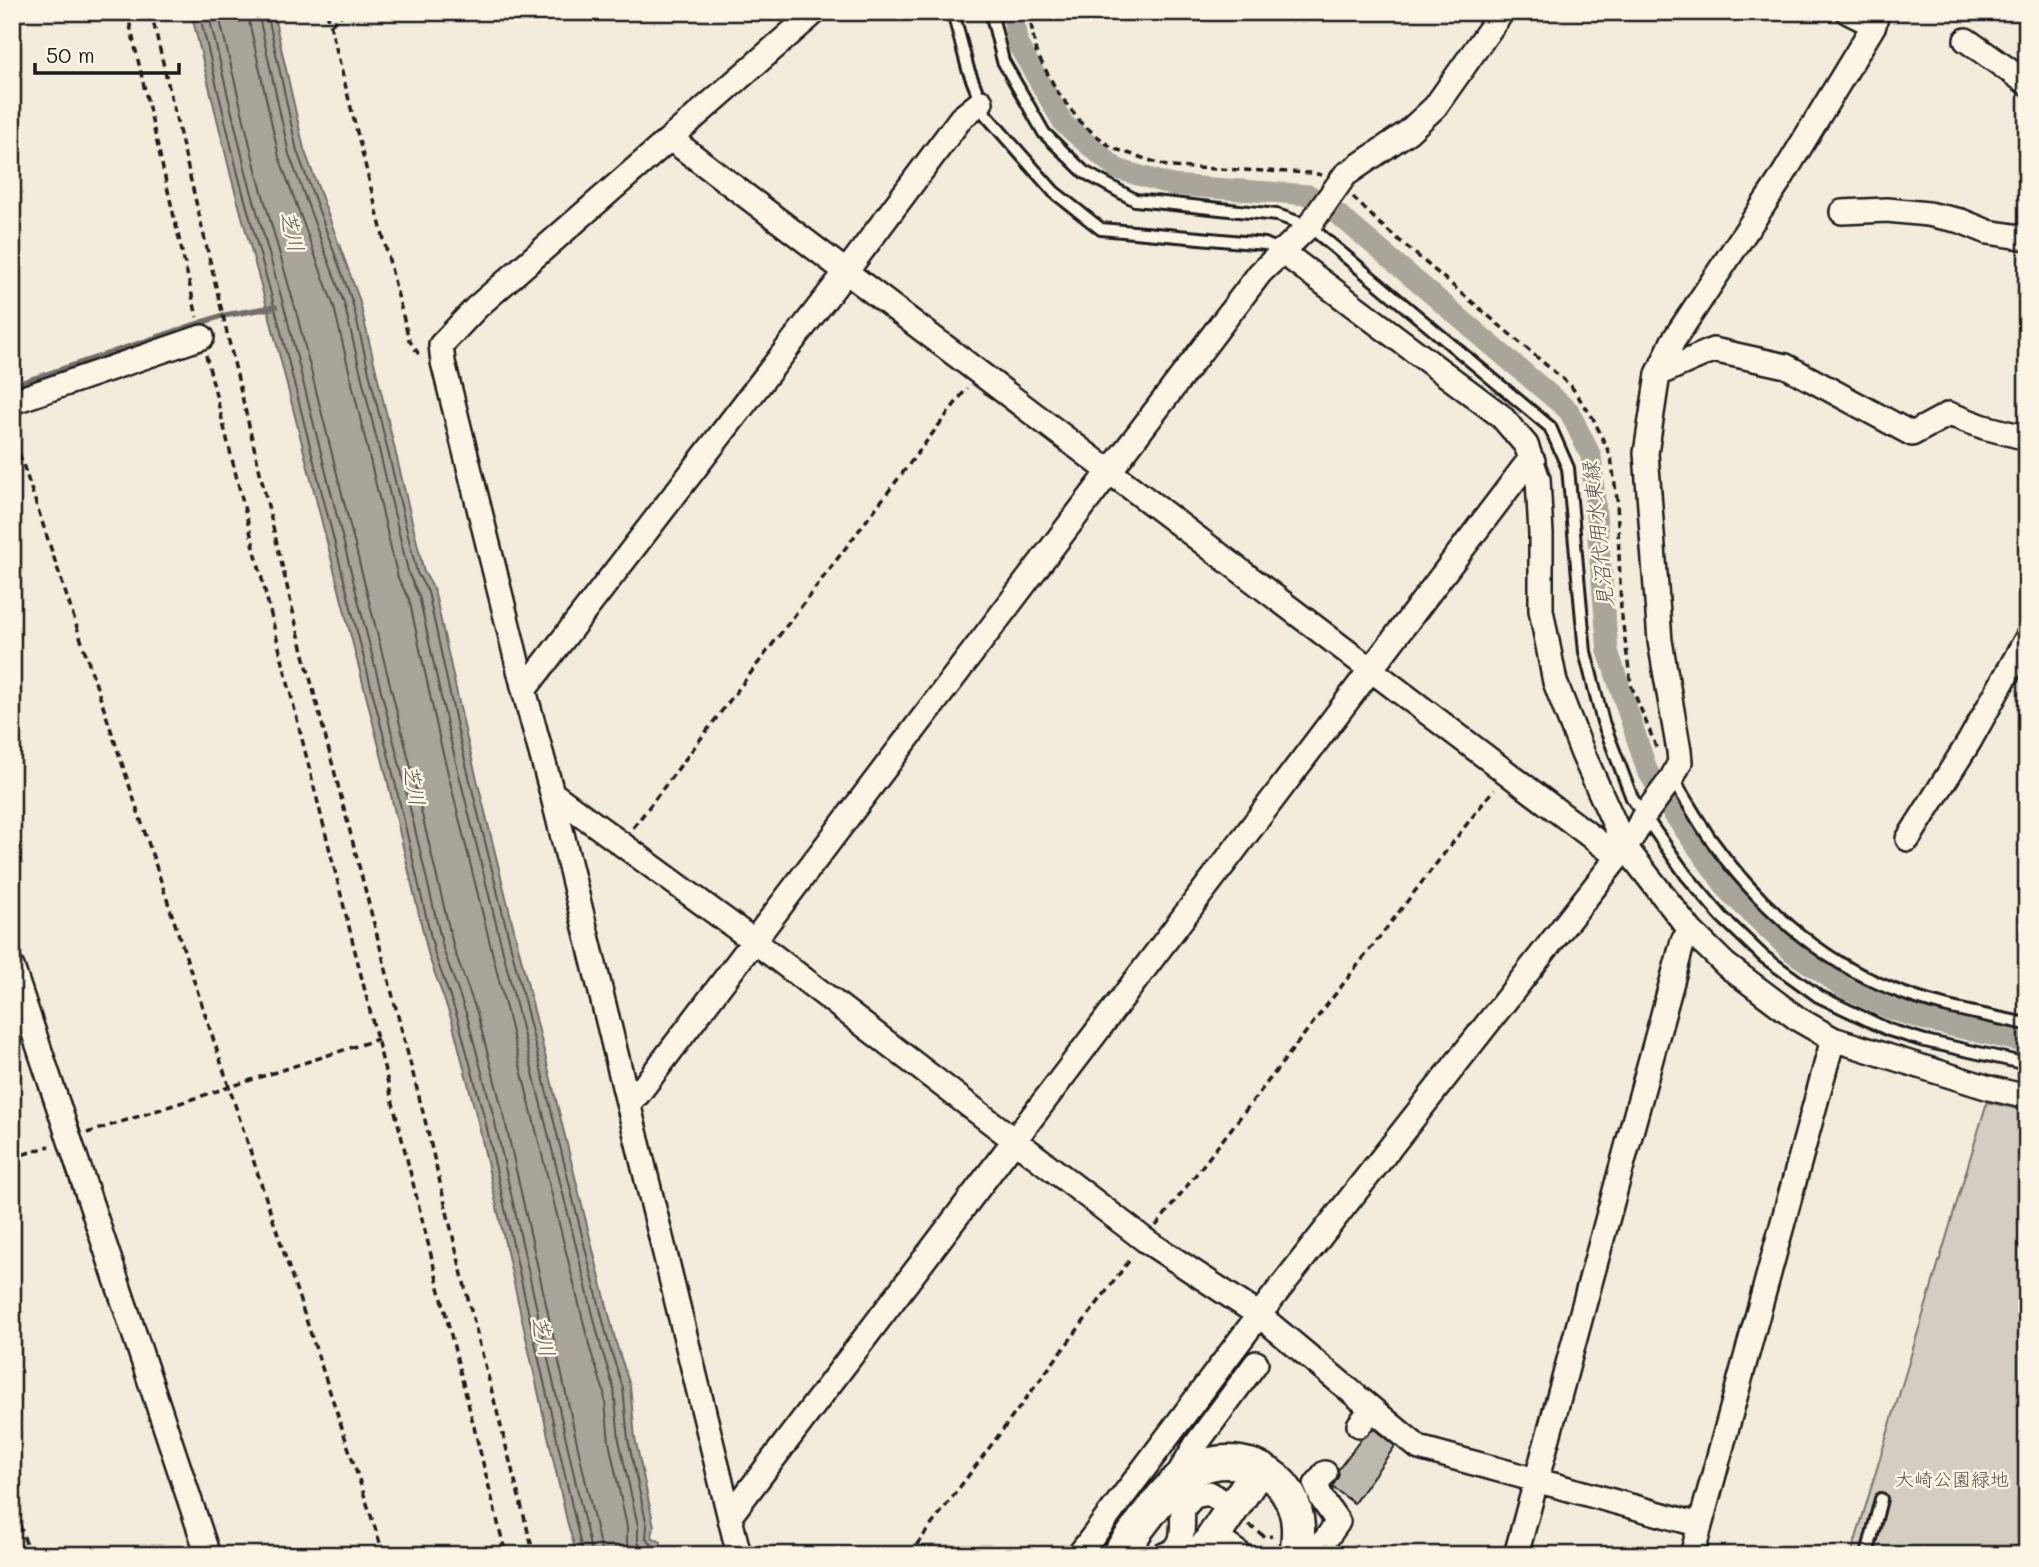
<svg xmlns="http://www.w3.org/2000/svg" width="2039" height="1567" viewBox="0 0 2039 1567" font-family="Mali,'Klee One',sans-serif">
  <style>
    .green { fill: #d3cec1; stroke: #78756e; stroke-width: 2 }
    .water { fill: #aaa59b; stroke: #716e68; stroke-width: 2 }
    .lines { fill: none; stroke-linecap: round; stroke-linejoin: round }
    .shore { stroke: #55534f; stroke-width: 2 }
    .stream { stroke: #716e68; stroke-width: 6 }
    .canal { stroke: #aaa59b; stroke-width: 21 }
    .building { fill: #beb9ae; stroke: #1c1c1c; stroke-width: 2 }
    .lane-casing { stroke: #1c1c1c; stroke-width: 16 }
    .street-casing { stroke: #1c1c1c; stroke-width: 28 }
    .secondary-casing { stroke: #1c1c1c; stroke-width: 37 }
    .path { stroke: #1c1c1c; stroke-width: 3.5; stroke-dasharray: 7 5; stroke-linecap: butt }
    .lane { stroke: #fcf5e5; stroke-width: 10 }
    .street { stroke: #fcf5e5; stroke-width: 23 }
    .secondary { stroke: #fcf5e5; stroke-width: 32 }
    .labels { text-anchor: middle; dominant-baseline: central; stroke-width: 5; stroke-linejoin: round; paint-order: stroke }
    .park-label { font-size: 19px; fill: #53514e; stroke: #fcf5e5 }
    .water-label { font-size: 21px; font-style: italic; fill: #55534f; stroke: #fcf5e5 }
  </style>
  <rect width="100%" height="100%" fill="#f3ecdd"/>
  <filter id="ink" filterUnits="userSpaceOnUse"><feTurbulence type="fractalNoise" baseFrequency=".0143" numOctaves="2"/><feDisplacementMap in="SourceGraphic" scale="14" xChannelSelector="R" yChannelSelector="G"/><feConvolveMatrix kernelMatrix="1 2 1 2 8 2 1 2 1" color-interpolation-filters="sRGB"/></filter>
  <g filter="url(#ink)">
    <path class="green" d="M1987,1102L2027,1111V1555H1851Z"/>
    <path class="water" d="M191,12H273L304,149L359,299L424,572L434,589L466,735L616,1343L630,1386L635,1438L654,1526L652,1537L661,1542L662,1555H577L567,1521L478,1122L452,1021L429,957L384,766L270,318L232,180Z"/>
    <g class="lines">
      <path class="shore" d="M199,12L239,178L277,316L391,765L435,955L458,1019L485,1120L583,1555
        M208,12L247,176L286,314L399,762L444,952L467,1016L494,1118L592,1555
        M218,12L257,174L296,311L409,760L454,949L477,1013L504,1116L602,1555
        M247,12L279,157L334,307L398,578L409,599L440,741L590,1349L604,1392L609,1442L627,1527V1542L633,1555
        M258,12L289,154L344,303L409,575L419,596L450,738L601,1347L614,1389L619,1440L638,1526V1542L646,1555
        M267,12L297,151L352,301L417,573L428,592L459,736L609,1345L623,1388L628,1439L647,1526L646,1538L654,1547L655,1555"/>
      <path class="stream" d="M12,386L221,316L275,307"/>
      <path class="canal" d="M1012,12L1018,45L1064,124L1117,169L1172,185L1309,195L1340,216L1569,411L1591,456L1608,651L1647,770L1672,812L1731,894L1791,951L1843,987L1890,1009L1925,1020L2027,1043"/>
    </g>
    <path class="building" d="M1374,1429L1395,1446L1354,1503L1332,1487L1339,1475L1338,1470L1362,1438Z"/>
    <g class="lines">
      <defs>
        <path id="lane" d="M953,12L968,69L986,115L1054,192L1101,229L1265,244L1281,251
          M991,12L1003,61L1044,133L1084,172L1135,200L1277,215L1309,226L1550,427L1568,468L1585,652L1603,722L1632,798L1686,875L1722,917L1764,957L1818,996L1889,1030L1925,1041L2027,1064
          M1672,778C1685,798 1696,818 1709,837C1755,902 1818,960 1892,989C1935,1007 1982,1014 2027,1024
          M1867,1555L1881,1499"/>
        <path id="street" d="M1848,12L1874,25
          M1966,40L2027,83
          M671,139L1618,857
          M1842,212L1887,210L1928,214L1961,221L1988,232L2027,238
          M1281,251L1501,416L1526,445L1538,479L1541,534V610L1555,682L1583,754L1625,847L1691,931L1726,965L1798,1019L1833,1039L1692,1555
          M1658,374L1713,350L1786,366L1912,434L1949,414L1984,427L2027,438
          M12,402L202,337
          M524,690L846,272L961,118L981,102
          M552,793L754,941L1145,1240L1259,1315L1419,1448L1700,1525
          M1908,839L1969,742L2027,638
          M12,967L208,1555
          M1833,1039L1989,1088L2027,1097
          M628,1103L638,1094L1260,273L1309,226L1345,175L1408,132L1435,107L1502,12
          M1359,1425L1372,1409
          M1175,1480L1197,1443L1256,1363
          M730,1516L1525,466L1533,461
          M1214,1536L1241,1555
          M739,1555L552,793L524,690L443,362L441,345L477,307L815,12
          M1079,1555L1259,1315L1618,857L1635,833L1643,817L1672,778L1680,762L1679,751L1660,641L1646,453L1658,374L1673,341L1780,180L1874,25L1877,12
          M1164,1555C1188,1548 1181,1527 1183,1508L1194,1496L1209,1493L1233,1508
          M1309,1555L1326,1539L1338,1522L1322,1499L1316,1485L1325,1473
          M1516,1555L1683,941L1691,931"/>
        <path id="secondary" d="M1118,1555C1134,1534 1163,1491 1183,1476C1216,1452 1270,1459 1290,1497C1300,1516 1299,1535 1296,1555
          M1201,1555L1259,1469"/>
      </defs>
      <use href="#lane" class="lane-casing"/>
      <use href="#street" class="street-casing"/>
      <use href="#secondary" class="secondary-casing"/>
      <path class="path" d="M127,12L197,317
        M151,12L295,620L424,1116L465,1287L534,1555
        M327,12L409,340L418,353L421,354
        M1029,12L1036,52L1057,91L1081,123L1112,148L1170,167L1313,173L1322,175
        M331,25L345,12
        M1353,197L1379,223L1571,386L1593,418L1611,457L1617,499L1621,610L1631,685L1657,749
        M206,355L506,1555
        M12,431L384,1555
        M633,828L967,388
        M87,1133L378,1039
        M12,1158L50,1146
        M1156,1226L1494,789
        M12,1502L30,1555
        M1249,1525L1265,1537L1272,1536
        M909,1555L1132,1257"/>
      <use href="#lane" class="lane"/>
      <use href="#street" class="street"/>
      <use href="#secondary" class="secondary"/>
    </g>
  </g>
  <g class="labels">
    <g class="park-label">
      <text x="1952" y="1478">大崎公園緑地</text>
    </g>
    <g class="water-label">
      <text transform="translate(293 231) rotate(76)">芝川</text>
      <text transform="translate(1597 535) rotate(-96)">見沼代用水東縁</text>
      <text transform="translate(415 785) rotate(79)">芝川</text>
      <text transform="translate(544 1336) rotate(76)">芝川</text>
    </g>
  </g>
  <rect width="2039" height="1567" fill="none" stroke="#fcf5e5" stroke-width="42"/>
  <rect x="21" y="21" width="1997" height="1525" fill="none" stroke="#1c1c1c" stroke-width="2.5" filter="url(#ink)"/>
  <path d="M35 63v10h144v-10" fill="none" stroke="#1c1c1c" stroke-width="3.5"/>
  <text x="46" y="63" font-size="21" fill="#1c1c1c" stroke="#fcf5e5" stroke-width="5" paint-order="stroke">50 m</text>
</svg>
